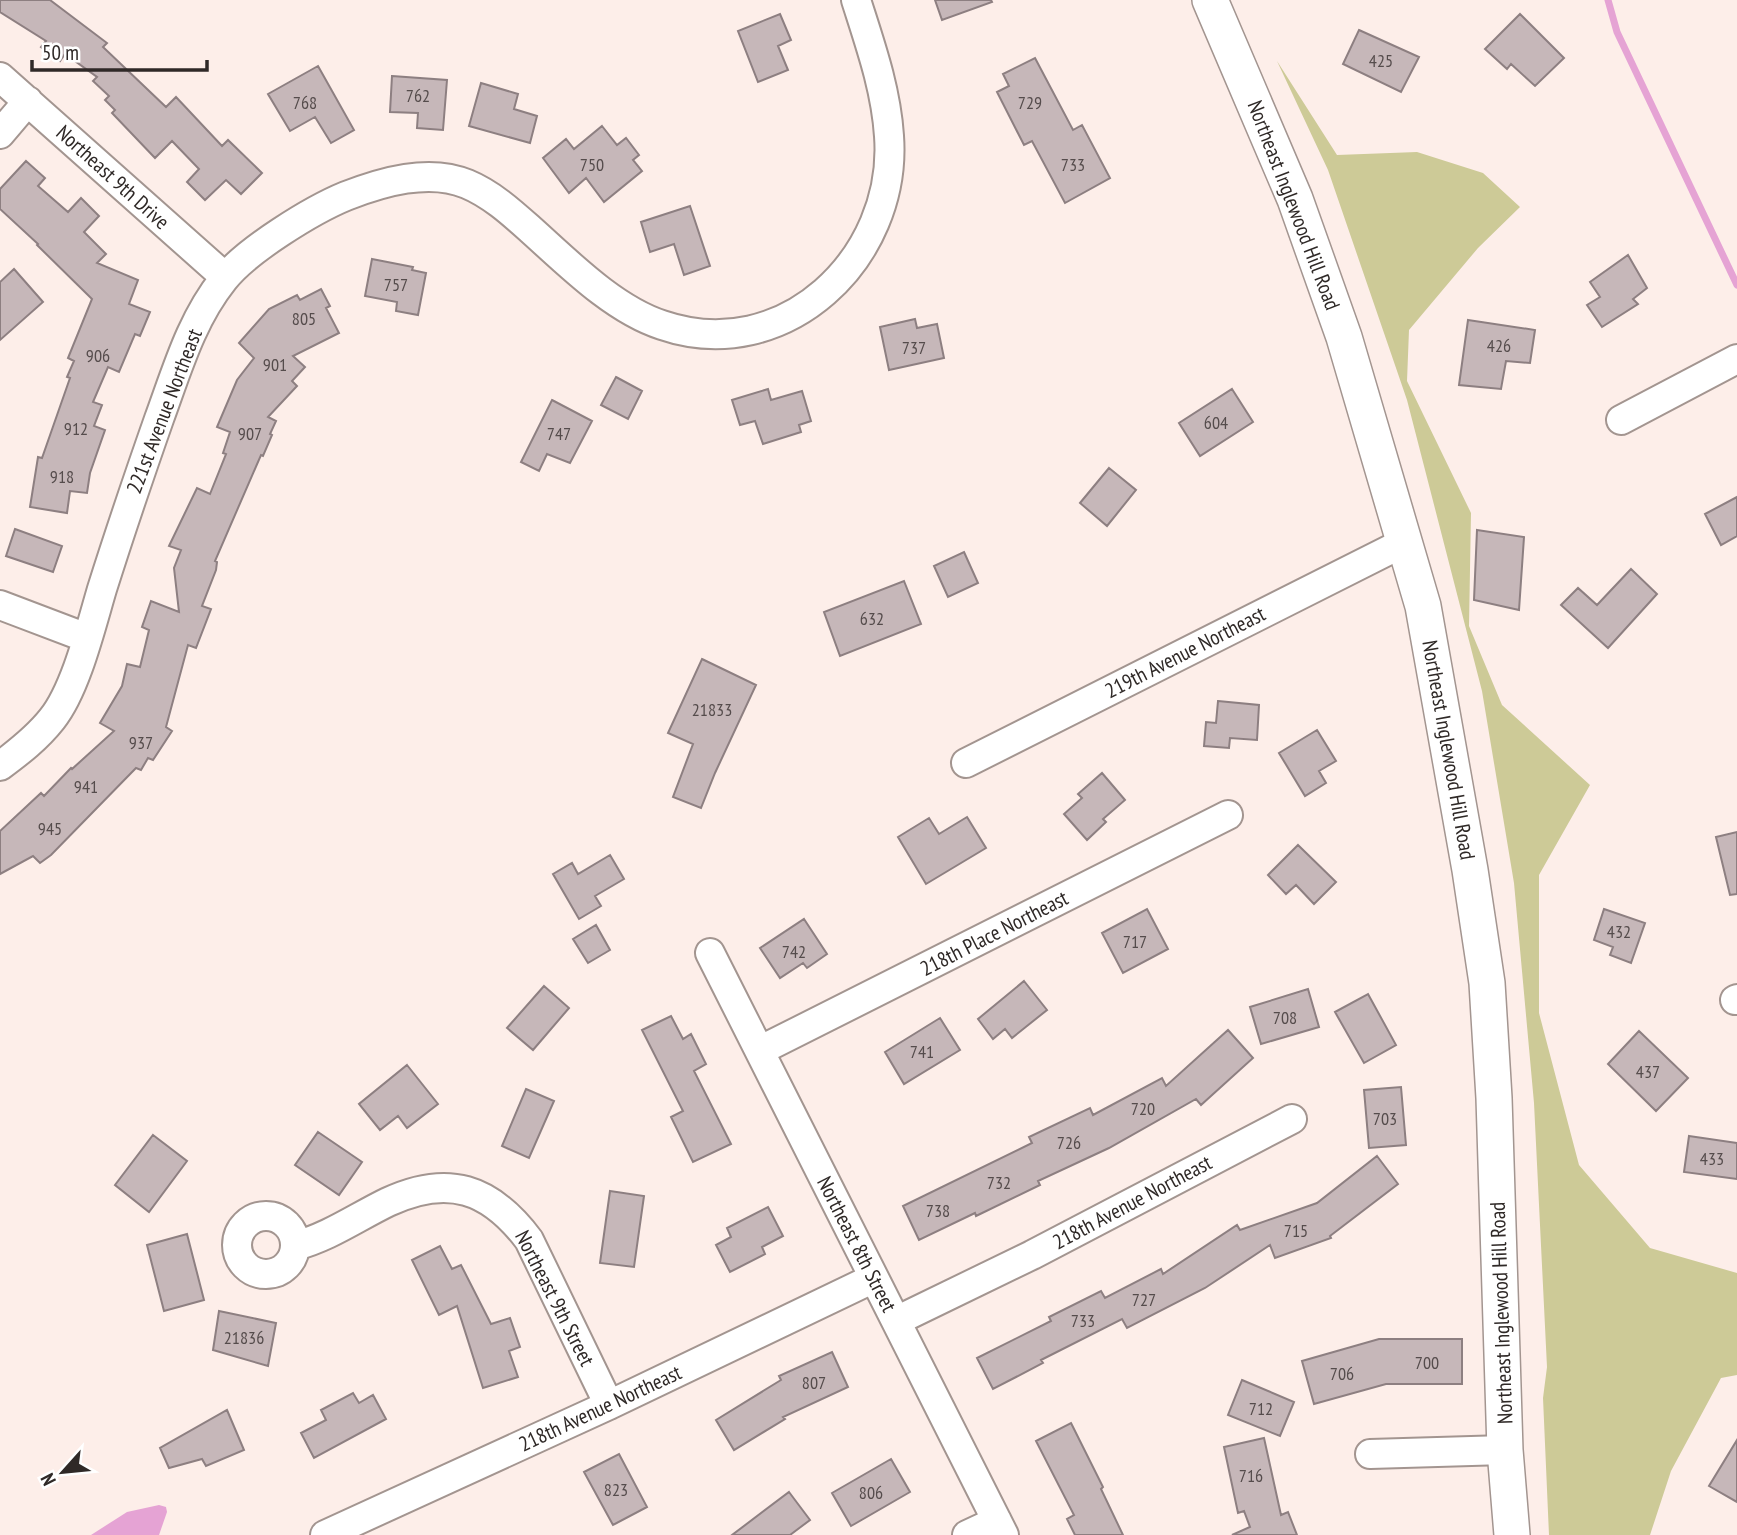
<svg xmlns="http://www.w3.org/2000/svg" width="1737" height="1535" viewBox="0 0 1737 1535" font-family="'PT Sans Narrow',sans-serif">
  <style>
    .green { fill: #cdca97 }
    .water { fill: #e5a3d4 }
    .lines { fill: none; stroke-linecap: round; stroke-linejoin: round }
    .stream { stroke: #e5a3d4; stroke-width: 7 }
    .building { fill: #c6b7b9; stroke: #8d7f81; stroke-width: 2 }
    .minor-casing { stroke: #a39590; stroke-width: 32 }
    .tertiary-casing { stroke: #a39590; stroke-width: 38 }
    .minor { stroke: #fff; stroke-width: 28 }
    .tertiary { stroke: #fff; stroke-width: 35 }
    .labels { text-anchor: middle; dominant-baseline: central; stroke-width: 5; stroke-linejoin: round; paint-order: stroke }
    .number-label { font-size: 18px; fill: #554c4c }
    .street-label { font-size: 21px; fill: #2f2927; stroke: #fff }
  </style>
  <rect width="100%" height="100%" fill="#fdeee9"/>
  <path class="green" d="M1277,61L1337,155L1417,152L1483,173L1520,207L1478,248L1409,330L1407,381L1471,513L1469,626L1502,705L1590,785L1539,875V1013L1579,1165L1650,1248L1737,1273V1375L1721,1378L1671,1471L1650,1535H1549L1543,1398L1547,1367L1534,1103L1514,883L1482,691L1407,400L1328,170Z"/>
  <path class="water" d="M159,1505L166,1507L167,1512L159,1535H91L127,1512Z"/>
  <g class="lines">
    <path class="stream" d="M1608,0L1617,32L1737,285"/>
  </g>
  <path class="building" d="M0,0H50L107,43L103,47L166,107L176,97L222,146L228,140L262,173L241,194L226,180L205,200L187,182L199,169L172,141L155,158L112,113L115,110L105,100L109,96L93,81L97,77L65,54L60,61L41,47L46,41L0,12Z
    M935,0H991L992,2L942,20Z
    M780,14L791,40L778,46L788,70L758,82L738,31Z
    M1520,14L1564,58L1535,86L1511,64L1507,69L1485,49Z
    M1359,30L1419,57L1401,92L1343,64Z
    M1035,58L1073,130L1082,125L1110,178L1065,203L1032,141L1024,145L997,92L1009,86L1003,74Z
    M318,66L354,130L331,143L315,117L290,131L268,94Z
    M392,76L447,80L443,130L417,128L418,113L390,112Z
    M481,83L518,94L514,109L537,116L530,143L469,126Z
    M602,126L617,145L626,138L639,155L633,160L642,171L604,202L586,178L569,193L543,158L566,139L574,149Z
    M26,161L45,178L38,186L68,212L81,198L99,216L84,232L106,254L97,263L138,280L129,304L150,312L140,336L135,334L119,372L108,367L93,402L102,405L94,426L105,430L90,473L87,493L70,491L67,513L30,507L38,457L42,458L70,378L67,377L74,361L68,358L92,299L37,245L38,244L0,209V189Z
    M690,206L710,266L684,275L674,244L650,252L641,222Z
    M1628,255L1647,288L1633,299L1638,304L1602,327L1587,305L1600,297L1590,282Z
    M372,259L413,267L412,270L426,273L418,315L396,311L397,302L365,296Z
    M14,269L43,302L0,340V282Z
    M321,289L330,306L326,308L339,333L293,356L305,367L292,381L297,386L268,417L276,421L270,434L272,435L263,456L261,455L215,561L217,562L216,570L202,606L211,609L196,648L188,645L166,727L172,731L153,760L148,758L141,770L136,768L51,855L40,863L33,856L0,874V831L41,793L44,796L71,768L72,769L114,731L100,723L122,686L127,664L140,667L149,630L142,627L151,601L179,612L174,568L181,550L169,546L197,488L210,494L226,454L223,453L230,432L217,427L237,380L254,358L239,343L269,309L297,295L300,300Z
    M915,319L917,328L937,324L944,358L889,370L880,327Z
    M1468,320L1535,330L1530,363L1506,361L1501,389L1459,385Z
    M616,377L642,391L628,419L601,405Z
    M768,389L771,400L802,391L811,421L799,425L801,432L763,444L755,421L740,425L732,400Z
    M1232,389L1253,422L1200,456L1179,423Z
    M552,400L592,421L570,463L547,454L539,471L521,462Z
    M1109,468L1136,490L1107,526L1080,503Z
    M1737,497V536L1721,545L1705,514Z
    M15,529L62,546L53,572L6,556Z
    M1477,530L1524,537L1519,610L1474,600Z
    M964,552L978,583L948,597L934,566Z
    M1631,569L1657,594L1608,648L1561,605L1578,588L1597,605Z
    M904,581L921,624L840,656L824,612Z
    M702,659L756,685L715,773L701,808L673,797L693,744L668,733Z
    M1218,701L1259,705L1257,740L1230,738L1229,748L1204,746L1206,722L1216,723Z
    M1317,730L1336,761L1319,771L1326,783L1305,796L1279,753Z
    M1102,773L1125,800L1103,819L1106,822L1087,840L1064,814L1082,798L1078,794Z
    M967,817L986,848L926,884L898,837L929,818L939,834Z
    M1737,832V894L1730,895L1716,837Z
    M1298,845L1336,882L1314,904L1296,885L1286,894L1268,875Z
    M610,855L624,879L595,896L601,906L579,919L553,874L572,863L578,874Z
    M1147,909L1168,949L1123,973L1102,933Z
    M1604,909L1645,923L1631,963L1610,955L1613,947L1594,940Z
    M804,919L827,954L807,968L803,963L780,978L760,948Z
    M596,925L610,950L588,963L573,939Z
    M1024,981L1047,1010L1012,1038L1005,1029L993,1039L978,1019Z
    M544,986L569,1008L533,1050L507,1028Z
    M1308,989L1319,1027L1261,1044L1250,1007Z
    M1368,994L1396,1045L1364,1063L1335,1012Z
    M671,1016L683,1039L691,1034L706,1064L694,1071L731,1144L693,1162L671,1117L683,1111L642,1030Z
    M940,1018L960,1050L904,1084L885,1052Z
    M1228,1030L1253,1058L1201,1105L1196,1099L1109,1148L1038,1181L1040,1185L976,1216L975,1213L919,1240L903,1206L1032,1143L1029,1137L1090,1108L1093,1115L1162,1078L1166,1086Z
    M1639,1031L1688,1078L1656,1111L1608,1064Z
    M407,1065L438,1104L407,1128L398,1116L380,1130L359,1104Z
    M1401,1087L1406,1145L1369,1148L1364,1090Z
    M526,1089L554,1101L529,1158L502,1146Z
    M318,1132L362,1162L339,1195L295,1165Z
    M153,1135L187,1161L149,1212L115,1185Z
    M1689,1136L1737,1143V1179L1684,1172Z
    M1377,1156L1398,1184L1330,1236L1331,1238L1275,1258L1270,1245L1205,1288L1127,1328L1122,1319L1041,1360L1043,1363L993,1389L977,1358L1051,1321L1049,1317L1101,1291L1105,1298L1161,1269L1163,1274L1237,1225L1240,1230L1317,1203Z
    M610,1191L644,1196L634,1267L600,1263Z
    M768,1207L783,1236L762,1247L765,1254L730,1272L716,1245L731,1237L727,1228Z
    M187,1234L204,1300L164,1311L147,1245Z
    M440,1246L452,1269L461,1265L491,1324L510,1318L520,1347L509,1351L518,1377L483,1388L457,1306L439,1315L412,1260Z
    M219,1311L276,1323L268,1366L213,1350Z
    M1379,1339H1462V1384H1386L1314,1404L1302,1361Z
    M832,1352L848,1387L783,1417L785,1419L734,1450L716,1420L781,1380L779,1376Z
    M1242,1380L1294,1402L1280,1436L1228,1415Z
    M353,1393L359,1403L373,1395L386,1419L314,1458L301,1433L326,1420L321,1410Z
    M227,1410L244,1450L206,1466L202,1459L169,1468L160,1448Z
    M1071,1423L1103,1487L1101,1489L1123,1535H1075L1067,1519L1074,1515L1036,1441Z
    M1264,1438L1281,1515L1288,1512L1297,1535H1232L1250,1527L1244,1511L1238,1513L1224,1447Z
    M1737,1440V1502L1709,1486Z
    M619,1454L647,1507L613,1525L584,1472Z
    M891,1459L910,1492L851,1526L832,1493Z
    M789,1492L810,1520L790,1535H732Z"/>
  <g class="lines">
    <defs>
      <path id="minor" d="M0,77L225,277
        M0,134L28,101
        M1621,420L1737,359
        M0,605L87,638
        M966,763L1405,542
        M0,766C19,752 37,738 52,719C76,689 91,626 102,589C120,532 139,476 159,419C177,370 191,320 224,279C247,250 312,210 346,196C382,182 429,168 467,184C491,194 511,212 530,229C568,263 613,309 662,325C784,367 898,258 889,136C886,89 870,44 856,0
        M710,953L1004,1535
        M1735,1000L1737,999
        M761,1050L1228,815
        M237 1245a29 29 0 1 1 58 0a29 29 0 1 1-58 0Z
        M295,1246C329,1237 357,1217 388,1202C448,1174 490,1188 529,1240L609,1405
        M896,1321L1032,1255L1292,1119
        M1370,1454L1505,1450
        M325,1535L609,1405L874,1278
        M967,1535L997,1521"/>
      <path id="tertiary" d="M1210,0L1295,199L1344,337L1423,606L1470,870L1487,983L1494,1098L1505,1450L1512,1535"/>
    </defs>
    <use href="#minor" class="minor-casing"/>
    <use href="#tertiary" class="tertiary-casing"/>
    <use href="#minor" class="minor"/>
    <use href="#tertiary" class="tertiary"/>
  </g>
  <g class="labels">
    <g class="number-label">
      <text x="1381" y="60">425</text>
      <text x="418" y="95">762</text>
      <text x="305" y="102">768</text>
      <text x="1030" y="102">729</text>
      <text x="592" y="164">750</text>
      <text x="1073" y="164">733</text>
      <text x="396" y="284">757</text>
      <text x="304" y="318">805</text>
      <text x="1499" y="345">426</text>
      <text x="914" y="347">737</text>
      <text x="98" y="355">906</text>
      <text x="275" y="364">901</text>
      <text x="1216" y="422">604</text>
      <text x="76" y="428">912</text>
      <text x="250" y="433">907</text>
      <text x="559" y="433">747</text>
      <text x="62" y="476">918</text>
      <text x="872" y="618">632</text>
      <text x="712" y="709">21833</text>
      <text x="141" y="742">937</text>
      <text x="86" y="786">941</text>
      <text x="50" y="828">945</text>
      <text x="1619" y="931">432</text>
      <text x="1135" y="941">717</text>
      <text x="794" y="951">742</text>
      <text x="1285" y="1017">708</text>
      <text x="922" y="1051">741</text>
      <text x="1648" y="1071">437</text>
      <text x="1143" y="1108">720</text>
      <text x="1385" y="1118">703</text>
      <text x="1069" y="1142">726</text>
      <text x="1712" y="1158">433</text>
      <text x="999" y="1182">732</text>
      <text x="938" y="1210">738</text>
      <text x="1296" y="1230">715</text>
      <text x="1144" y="1299">727</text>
      <text x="1083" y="1320">733</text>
      <text x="244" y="1337">21836</text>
      <text x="1427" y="1362">700</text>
      <text x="1342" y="1373">706</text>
      <text x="814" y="1382">807</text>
      <text x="1261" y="1408">712</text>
      <text x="1251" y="1475">716</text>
      <text x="616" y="1489">823</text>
      <text x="871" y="1492">806</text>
    </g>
    <g class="street-label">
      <text transform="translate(113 177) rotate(42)">Northeast 9th Drive</text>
      <text transform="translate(1294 205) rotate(69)">Northeast Inglewood Hill Road</text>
      <text transform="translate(164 411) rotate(-69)">221st Avenue Northeast</text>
      <text transform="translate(1185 652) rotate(-27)">219th Avenue Northeast</text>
      <text transform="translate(1449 750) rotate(80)">Northeast Inglewood Hill Road</text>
      <text transform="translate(994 933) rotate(-27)">218th Place Northeast</text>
      <text transform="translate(1132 1202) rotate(-28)">218th Avenue Northeast</text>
      <text transform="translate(857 1244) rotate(63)">Northeast 8th Street</text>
      <text transform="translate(555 1298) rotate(63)">Northeast 9th Street</text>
      <text transform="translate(1501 1313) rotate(-92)">Northeast Inglewood Hill Road</text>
      <text transform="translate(600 1408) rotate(-25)">218th Avenue Northeast</text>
    </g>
  </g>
  <g transform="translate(63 1472) rotate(243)" stroke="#ffffff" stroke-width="5" paint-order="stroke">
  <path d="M0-5L12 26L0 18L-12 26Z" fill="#2f2927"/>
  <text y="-10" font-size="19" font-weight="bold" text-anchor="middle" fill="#2f2927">N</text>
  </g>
  <path d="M32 60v10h175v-10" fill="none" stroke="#2f2927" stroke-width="3.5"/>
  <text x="42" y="60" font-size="21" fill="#2f2927" stroke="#ffffff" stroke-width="5" paint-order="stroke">50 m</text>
</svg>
